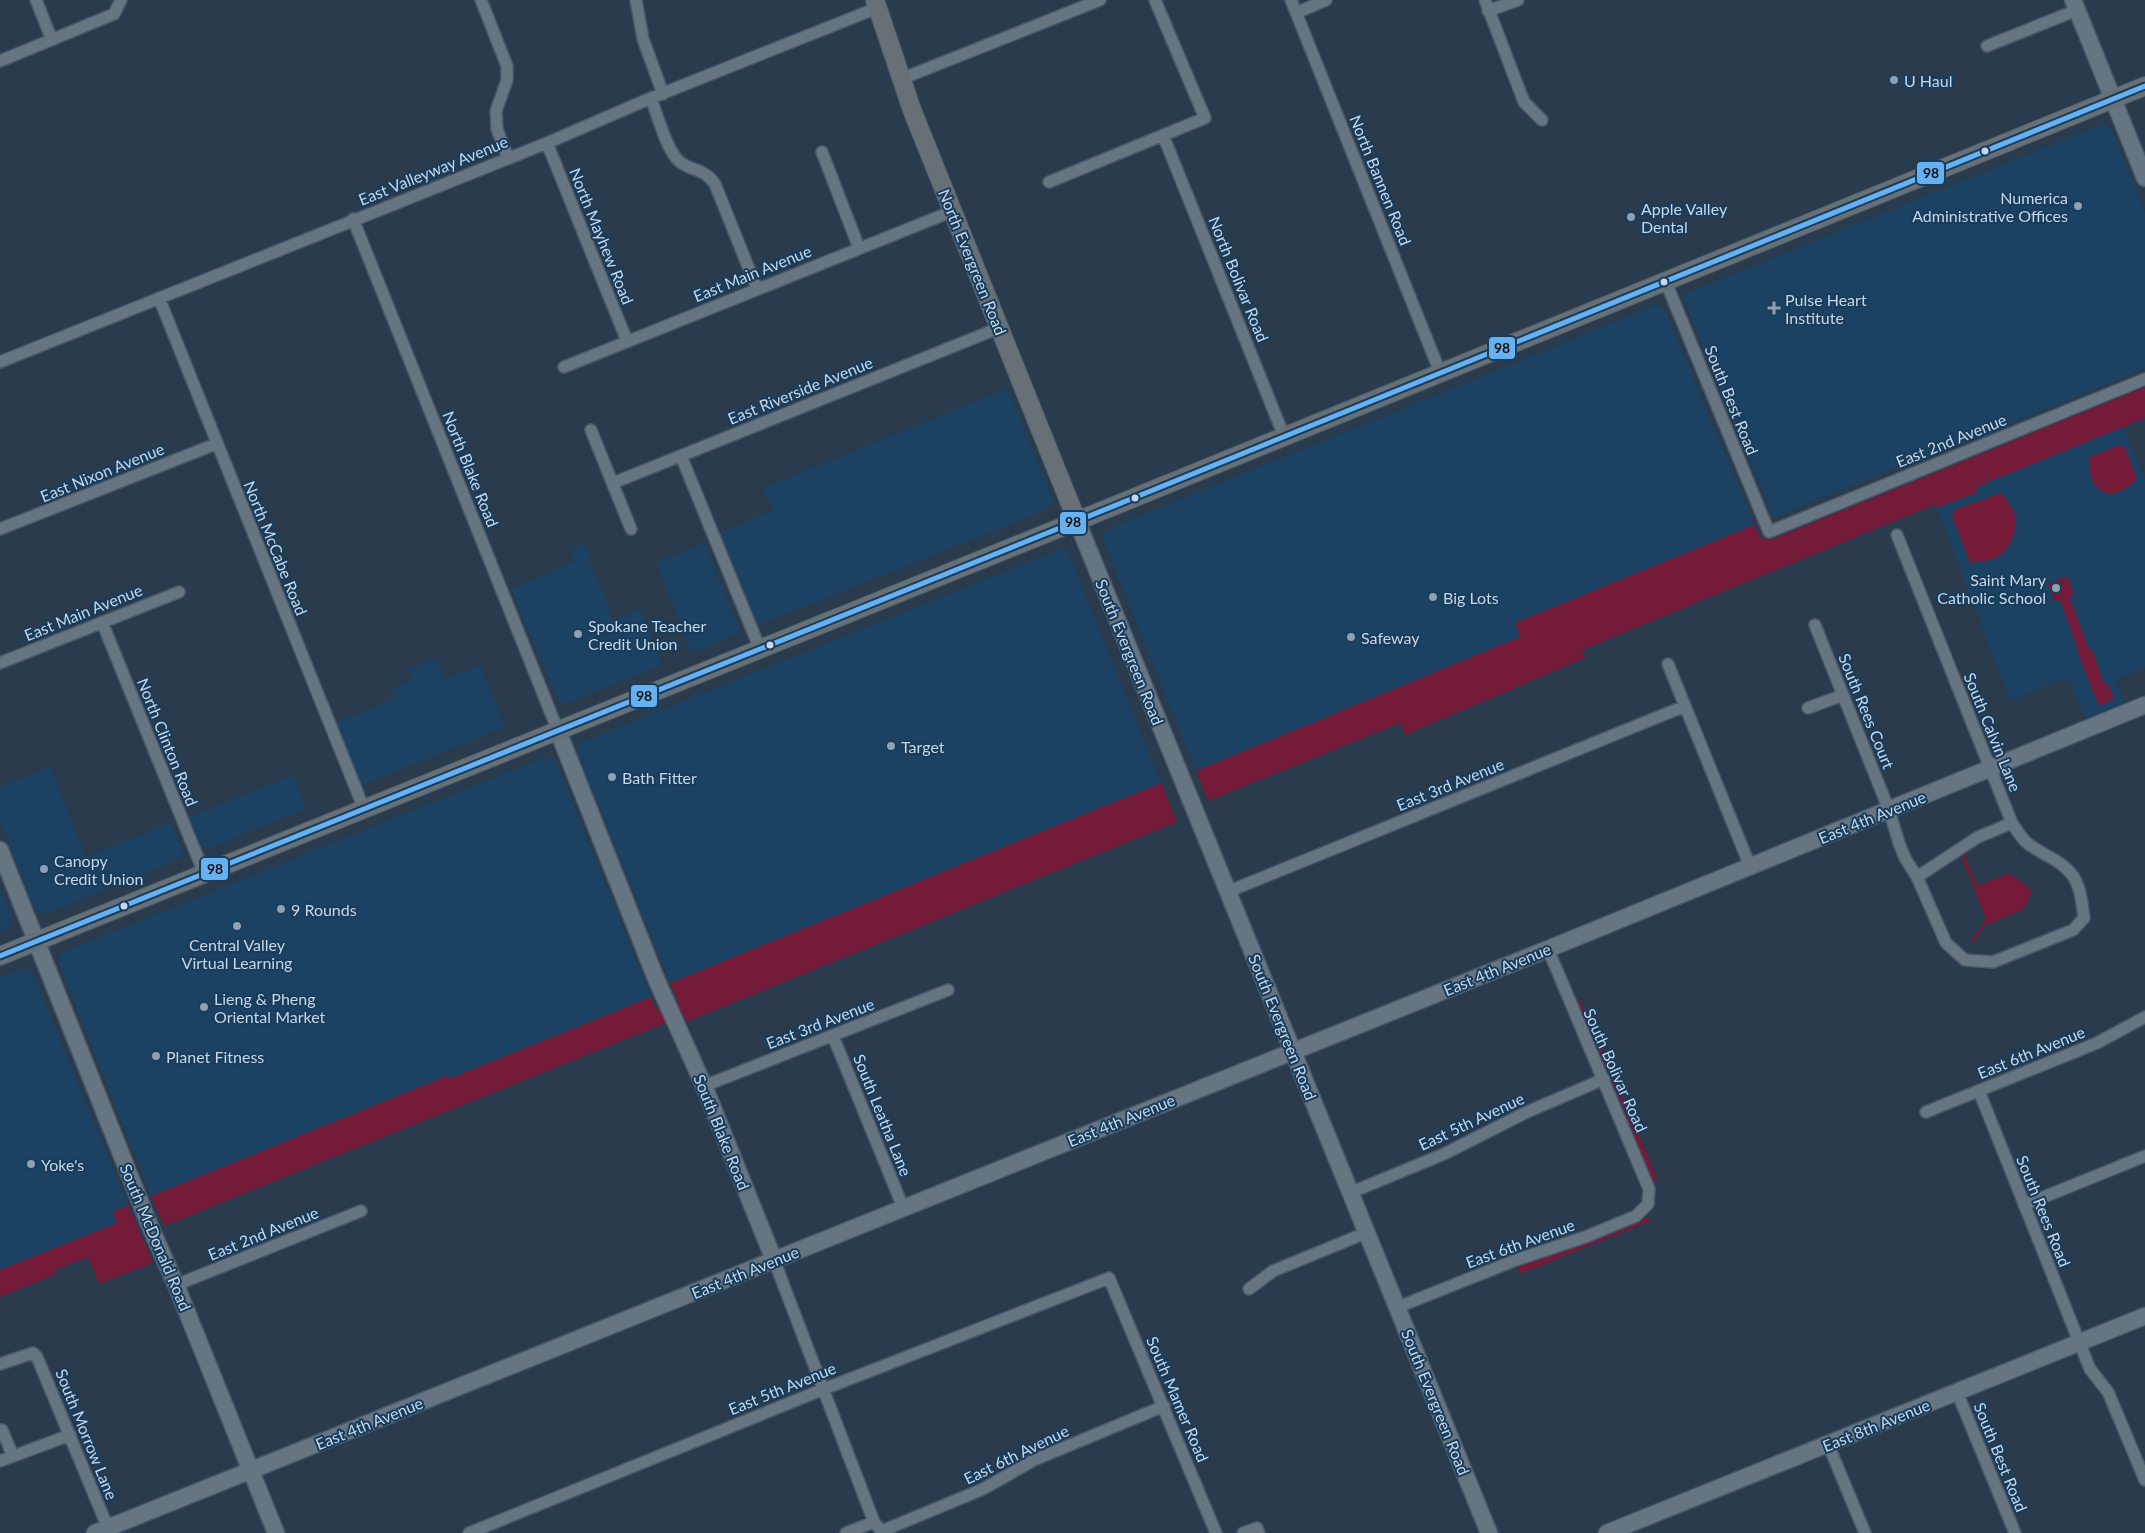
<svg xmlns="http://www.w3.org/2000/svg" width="2145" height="1533" viewBox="0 0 2145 1533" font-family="Lato,sans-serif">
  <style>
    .built { fill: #1c4263 }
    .green { fill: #741b3a }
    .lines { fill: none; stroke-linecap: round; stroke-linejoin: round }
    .street-casing { stroke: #485868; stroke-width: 14 }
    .secondary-casing { stroke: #485868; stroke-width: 19 }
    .primary-casing { stroke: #485868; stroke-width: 20 }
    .street { stroke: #677582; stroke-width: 11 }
    .secondary { stroke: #677582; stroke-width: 16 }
    .primary { stroke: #677077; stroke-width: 18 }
    .bus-1-casing { stroke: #1a3c5b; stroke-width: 9 }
    .bus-1 { stroke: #66b1f2; stroke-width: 5 }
    .poi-dot { fill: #8ea0b3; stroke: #1a3c5b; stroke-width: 2 }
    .bus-dot { fill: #c4d7eb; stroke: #1a3c5b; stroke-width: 2 }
    .labels { text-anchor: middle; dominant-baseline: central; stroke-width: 4; stroke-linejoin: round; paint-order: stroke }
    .poi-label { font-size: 16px; fill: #c4d7eb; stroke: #1a3c5b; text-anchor: start }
    .street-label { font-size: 16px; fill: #c4d7eb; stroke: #1a3c5b }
    .line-badge { stroke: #1a3c5b; stroke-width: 2 }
    .pale-badge-label { font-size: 14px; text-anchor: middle; font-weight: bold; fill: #111 }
  </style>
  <rect width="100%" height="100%" fill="#293b4c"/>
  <path class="built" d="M2103,124L2110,127L2145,212V368L1908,465L1904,464L1777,516H1773L1684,300V296L1687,293Z
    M1657,305L1664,309L1754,525L1515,623L1520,637L1196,771L1103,540L1105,532L1108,529Z
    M1007,389L1051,496V504L1047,510L761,624L757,622L720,532L773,511L763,488Z
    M2123,427L2145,480V668L2115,680L2124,702L2085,718L2068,677L2010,700L1937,508L1978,492L1976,487Z
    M704,543L739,631L737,634L692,653L656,563Z
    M583,544L613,620L640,609L662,665L565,704H560L511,589L575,562L570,549Z
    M1058,550H1065L1069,554L1161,783L670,983L578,754L579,744L582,742Z
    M435,658L444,680L480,665L505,727L363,785L360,782L334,724L394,699L391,689L412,680L408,669Z
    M545,757H549L555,761L651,997L449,1079L447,1076L151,1196L59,963V956L63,952Z
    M50,767L86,857L171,823L183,854L178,860L47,913L38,912L34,906L0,822V787Z
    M293,775L306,809L208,848H204L200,845L187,818Z
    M0,888L12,918L10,927L0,932Z
    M26,968L32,973L128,1205L113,1212L117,1223L0,1270V977L21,969Z"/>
  <path class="green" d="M2145,387V418L1976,487L1978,492L1938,507L1936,504L1582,650L1585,658L1405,735L1400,723L1208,801L1196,771L1520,637L1515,623L1754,525C1758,533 1759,540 1770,540Z
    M2120,445L2125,448L2137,479C2126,490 2108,502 2095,485C2089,477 2090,466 2089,457Z
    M2001,493C2006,500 2013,507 2015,516C2018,531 2010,550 1997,557C1990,561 1978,562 1970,563L1952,516L1954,510Z
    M2067,576L2074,594L2069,596L2089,650L2092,649L2104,684L2107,683L2114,699L2099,706L2078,654L2079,653L2060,600L2054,601L2047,584Z
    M1161,783L1177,822L681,1024L672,1003L678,1001L670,983Z
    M1964,853L1977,886L2010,873L2032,891L2024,909L1984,926L1974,942L1970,941L1986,920L1961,855Z
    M1569,991L1578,999L1591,1019L1657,1179L1651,1181L1600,1058Z
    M651,997L656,1010L662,1008L668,1022L164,1226L151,1196L447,1076L449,1079Z
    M128,1205L153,1263L99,1284L88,1257L55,1270L56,1274L0,1297V1270L117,1223L113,1212Z
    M1648,1217L1650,1221L1520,1274L1516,1264L1594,1238Z"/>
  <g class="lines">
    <defs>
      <path id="street" d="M36,0L52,40
        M481,0L507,66V80L496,111L497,129L508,158
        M636,0L643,39L663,94
        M1291,0L1440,372
        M1485,0L1524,102L1542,120
        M1488,11L1518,0
        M1296,13L1326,0
        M1987,46L2077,10
        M0,61L114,14L121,0
        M901,79L1100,0
        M651,98C657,114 667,152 680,162C693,172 704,168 715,184L757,289
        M1163,135L1284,436
        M547,143L627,341
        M822,152L859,248
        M1049,182L1205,118L1155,0
        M353,219L558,731
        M1665,280L1769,532L2145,379
        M159,298L364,809
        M0,362L547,143L651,98L877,8
        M564,367L953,211
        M591,430L631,529
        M681,456L760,649
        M613,483L999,328
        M0,529L216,444
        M102,622L204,873
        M1815,625L1889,810L1899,843L1905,858L1917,877L1946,943L1965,960L1993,962L2073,930L2084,918C2082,904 2081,888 2073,876C2061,859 2041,855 2026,842C2021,837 2016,829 2012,823L1897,535
        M0,663L179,592
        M1668,664L1750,866
        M1808,708L1843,695
        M1917,877L1978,837L2012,823
        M1227,892L1685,706
        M833,1036L903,1207
        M704,1086L948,990
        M1979,1091L2090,1369L2108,1392L2145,1480
        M1926,1112L2097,1043L2145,1017
        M1352,1192L1444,1154L1527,1112L1604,1079
        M2024,1205L2145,1156
        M774,1260L874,1522L883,1533
        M176,1285L361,1211
        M1249,1289L1273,1271L1368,1232
        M1398,1307L1516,1260L1585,1237L1636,1216L1648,1204L1649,1189L1548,949
        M0,1364L33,1353L37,1357L108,1528
        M1957,1392L2015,1533
        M2,1430L13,1456
        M1828,1444L1865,1533
        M0,1461L70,1435
        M882,1531L983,1489L1034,1460L1164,1406
        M469,1533L824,1389L1109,1278L1216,1533
        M846,1533L874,1522
        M1243,1533L1257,1528L1259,1533"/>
      <path id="secondary" d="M2073,0L2145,178
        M1077,521L1489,1533
        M558,731L657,981L704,1086L774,1260
        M0,850L149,1224L176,1285L276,1533
        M95,1533L1548,949L2145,705
        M1607,1533L2145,1316"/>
      <path id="primary" d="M875,0L912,110L1077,521
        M0,956L1077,521L2145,86"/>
    </defs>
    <use href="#street" class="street-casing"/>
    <use href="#secondary" class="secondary-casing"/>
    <use href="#primary" class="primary-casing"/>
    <use href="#street" class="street"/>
    <use href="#secondary" class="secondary"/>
    <use href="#primary" class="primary"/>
    <defs>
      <path id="bus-1" d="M0,956L1077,521L2145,86"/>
    </defs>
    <use href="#bus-1" class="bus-1-casing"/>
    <use href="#bus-1" class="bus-1"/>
  </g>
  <g class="poi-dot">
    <circle cx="1894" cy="80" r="5"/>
    <circle cx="2078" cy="206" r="5"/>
    <circle cx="1631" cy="217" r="5"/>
    <path d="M1771.5 300.5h5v5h5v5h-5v5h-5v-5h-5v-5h5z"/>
    <circle cx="2056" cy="588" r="5"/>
    <circle cx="1433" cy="597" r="5"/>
    <circle cx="578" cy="634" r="5"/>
    <circle cx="1351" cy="637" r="5"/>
    <circle cx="891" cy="746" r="5"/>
    <circle cx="612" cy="777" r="5"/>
    <circle cx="44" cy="869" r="5"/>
    <circle cx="281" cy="909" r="5"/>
    <circle cx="237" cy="926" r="5"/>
    <circle cx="204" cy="1007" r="5"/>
    <circle cx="156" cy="1056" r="5"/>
    <circle cx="31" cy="1164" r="5"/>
  </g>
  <g class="bus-dot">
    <circle cx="1985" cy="151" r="4.5"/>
    <circle cx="1664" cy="282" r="4.5"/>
    <circle cx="1135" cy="498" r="4.5"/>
    <circle cx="770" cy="645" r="4.5"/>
    <circle cx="124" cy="906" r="4.5"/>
  </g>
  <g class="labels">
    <g class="poi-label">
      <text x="1904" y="80">U Haul</text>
      <text x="2068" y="197" text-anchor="end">Numerica<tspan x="2068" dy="18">Administrative Offices</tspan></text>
      <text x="1641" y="208">Apple Valley<tspan x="1641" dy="18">Dental</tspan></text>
      <text x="1785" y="299">Pulse Heart<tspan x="1785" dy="18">Institute</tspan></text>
      <text x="2046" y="579" text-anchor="end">Saint Mary<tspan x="2046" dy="18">Catholic School</tspan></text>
      <text x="1443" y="597">Big Lots</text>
      <text x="588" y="625">Spokane Teacher<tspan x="588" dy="18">Credit Union</tspan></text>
      <text x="1361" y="637">Safeway</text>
      <text x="901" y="746">Target</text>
      <text x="622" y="777">Bath Fitter</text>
      <text x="54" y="860">Canopy<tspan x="54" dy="18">Credit Union</tspan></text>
      <text x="291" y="909">9 Rounds</text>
      <text x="237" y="944" text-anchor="middle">Central Valley<tspan x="237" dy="18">Virtual Learning</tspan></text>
      <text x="214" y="998">Lieng &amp; Pheng<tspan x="214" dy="18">Oriental Market</tspan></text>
      <text x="166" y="1056">Planet Fitness</text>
      <text x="41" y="1164">Yoke's</text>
    </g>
    <g class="street-label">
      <text transform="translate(433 170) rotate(-22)">East Valleyway Avenue</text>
      <text transform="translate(1381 180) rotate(68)">North Bannen Road</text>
      <text transform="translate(602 236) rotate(68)">North Mayhew Road</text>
      <text transform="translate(973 262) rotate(68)">North Evergreen Road</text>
      <text transform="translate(752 273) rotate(-22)">East Main Avenue</text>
      <text transform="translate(1239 279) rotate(68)">North Bolivar Road</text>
      <text transform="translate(800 390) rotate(-22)">East Riverside Avenue</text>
      <text transform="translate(1732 400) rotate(68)">South Best Road</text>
      <text transform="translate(1951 440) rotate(-22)">East 2nd Avenue</text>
      <text transform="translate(471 469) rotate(68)">North Blake Road</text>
      <text transform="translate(102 472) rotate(-22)">East Nixon Avenue</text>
      <text transform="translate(276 548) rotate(68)">North McCabe Road</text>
      <text transform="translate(83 612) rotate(-22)">East Main Avenue</text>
      <text transform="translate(1130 652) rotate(68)">South Evergreen Road</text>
      <text transform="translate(1867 711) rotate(68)">South Rees Court</text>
      <text transform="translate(1993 732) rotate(68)">South Calvin Lane</text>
      <text transform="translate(168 742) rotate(68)">North Clinton Road</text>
      <text transform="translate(1450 784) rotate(-22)">East 3rd Avenue</text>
      <text transform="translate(1872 817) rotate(-22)">East 4th Avenue</text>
      <text transform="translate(1497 969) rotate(-22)">East 4th Avenue</text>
      <text transform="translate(820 1023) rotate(-21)">East 3rd Avenue</text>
      <text transform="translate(1283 1027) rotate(68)">South Evergreen Road</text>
      <text transform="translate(2031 1052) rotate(-22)">East 6th Avenue</text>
      <text transform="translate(1616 1070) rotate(66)">South Bolivar Road</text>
      <text transform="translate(883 1115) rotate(68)">South Leatha Lane</text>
      <text transform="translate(1121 1120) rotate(-22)">East 4th Avenue</text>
      <text transform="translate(1471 1121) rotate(-25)">East 5th Avenue</text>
      <text transform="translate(722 1132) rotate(68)">South Blake Road</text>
      <text transform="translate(2044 1211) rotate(68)">South Rees Road</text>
      <text transform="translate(263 1233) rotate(-22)">East 2nd Avenue</text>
      <text transform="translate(156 1237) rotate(67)">South McDonald Road</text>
      <text transform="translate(1520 1243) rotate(-20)">East 6th Avenue</text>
      <text transform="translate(745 1272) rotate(-22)">East 4th Avenue</text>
      <text transform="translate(782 1388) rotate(-22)">East 5th Avenue</text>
      <text transform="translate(1178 1399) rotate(67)">South Mamer Road</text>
      <text transform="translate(1436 1402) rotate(68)">South Evergreen Road</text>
      <text transform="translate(369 1423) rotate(-22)">East 4th Avenue</text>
      <text transform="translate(1876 1425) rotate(-22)">East 8th Avenue</text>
      <text transform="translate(87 1434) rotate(68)">South Morrow Lane</text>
      <text transform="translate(1016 1454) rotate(-26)">East 6th Avenue</text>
      <text transform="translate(2001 1457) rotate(68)">South Best Road</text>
    </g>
  </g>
  <g class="line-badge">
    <rect x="1916" y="161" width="29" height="24" rx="5" fill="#66b1f2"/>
    <rect x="1488" y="336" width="28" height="24" rx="5" fill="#66b1f2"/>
    <rect x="1059" y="511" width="28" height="24" rx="5" fill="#66b1f2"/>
    <rect x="630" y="684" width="28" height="24" rx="5" fill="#66b1f2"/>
    <rect x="200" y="857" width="29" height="24" rx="5" fill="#66b1f2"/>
  </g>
  <g class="pale-badge-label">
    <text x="1931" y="178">98</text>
    <text x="1502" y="353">98</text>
    <text x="1073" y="527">98</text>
    <text x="644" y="701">98</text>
    <text x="215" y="874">98</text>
  </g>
</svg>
